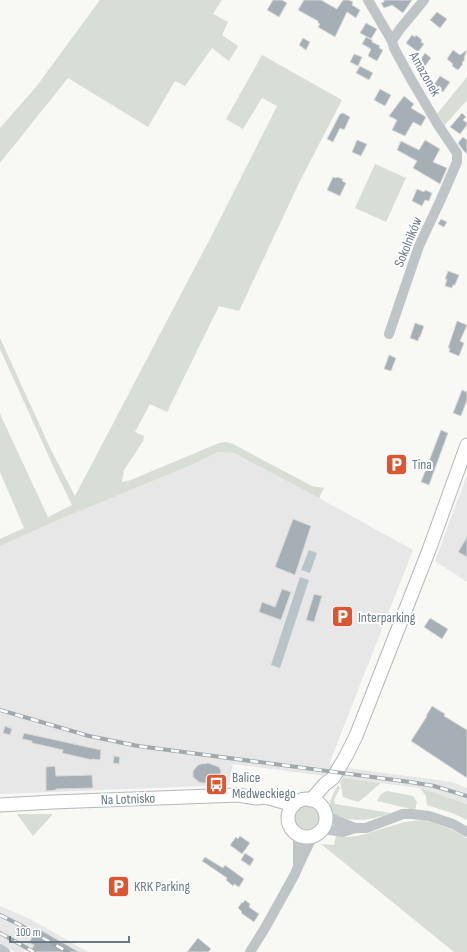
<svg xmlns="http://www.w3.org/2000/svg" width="467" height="952" viewBox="0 0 467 952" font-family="'Sofia Sans Condensed',sans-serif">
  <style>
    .built { fill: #e6e7e6 }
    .green { fill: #d8ddd5 }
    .water { fill: #b9c4c8 }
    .building { fill: #a6afb5; stroke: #dadad8 }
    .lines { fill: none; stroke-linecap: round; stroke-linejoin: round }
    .major-casing { stroke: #b3b8bc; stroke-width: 15 }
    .minor { stroke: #bfc4c7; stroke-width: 10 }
    .major { stroke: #fff; stroke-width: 13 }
    .rail-casing { stroke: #a1a8ad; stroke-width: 4 }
    .rail { stroke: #fff; stroke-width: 2.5; stroke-dasharray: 8; stroke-linecap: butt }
    .labels { text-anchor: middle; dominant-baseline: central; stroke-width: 4; stroke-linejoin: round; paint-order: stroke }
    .street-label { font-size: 14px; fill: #687985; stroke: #fff }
    .poi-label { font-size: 14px; fill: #687985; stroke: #fff; text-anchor: start }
  </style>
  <rect width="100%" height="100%" fill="#f8f8f5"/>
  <path class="built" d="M218,452L234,453L319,498L413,550L329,764L348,768L452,782L467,788V804L419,788L233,764L229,785L0,794V546L65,517L189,466Z
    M467,475V582L435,561Z
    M0,906L32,920L88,952H29L25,950L24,952H15L0,943Z"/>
  <path class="green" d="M100,0H222L213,14L228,22L222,35L238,46L229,61L212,48L185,86L175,81L148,127L68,78L0,163V128L36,87Z
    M262,55L342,100L300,181L239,311L219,306L167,412L150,404L135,432L144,436L143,441L124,470L122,482L131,480L219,443L226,442L233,444L312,486L324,488L319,498L234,453L218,452L189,466L65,517L0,546V539L24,528L0,472V414L48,517L72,505L54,468L0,349V338L51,450L75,496L213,233L277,106L262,98L243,129L226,119Z
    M467,77V100L444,126L437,114Z
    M375,164L406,178L386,222L355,208Z
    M343,778L381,783C373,789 367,796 358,802L343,797L340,782Z
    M338,785L340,788L334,800L335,804L391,813C384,815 377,818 369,819C358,821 330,821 330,805C330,798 335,791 338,785Z
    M420,788L467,804V820L452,813L427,805L426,796Z
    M314,790C313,792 311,794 309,795C305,798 291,800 286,800L288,795Z
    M387,791L413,796L417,802L415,810L377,801L381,794Z
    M295 818a12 12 0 1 1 24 0a12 12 0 1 1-24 0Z
    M17,814H53L33,836Z
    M423,820C438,824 455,829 467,839V952H454L321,844L334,845L336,836L347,837L358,836L405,822Z"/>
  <path class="water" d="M309,550L317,553L310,573L301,570Z
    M300,577L309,580L280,668L271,665Z"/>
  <path class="building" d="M273,0H282L287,3L279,17L267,10Z
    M304,0H321L337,9L343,0H349L353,2L352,5L360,10L356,18L347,12L335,37L318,27L320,24L318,23V21L298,10Z
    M384,0H412L403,13L392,5L384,8L381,3L384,2Z
    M437,12L447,19L440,28L430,20Z
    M366,23L377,29L371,39L360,33Z
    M412,35L415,37L416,35L422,40L421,42L424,44L418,52L406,43Z
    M366,37L372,40V42L380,46L379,48L383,50L377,61L368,56L371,49L362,44Z
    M303,38L310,42L306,50L299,45Z
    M453,50L460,55L467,50L464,58L465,59L462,63L463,64L458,70L452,66L453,64L447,59Z
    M425,53L431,58L425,66L419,62Z
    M354,54L362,57L358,66L350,62Z
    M360,66L373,73L369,80L356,73Z
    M440,76L450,82L443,92L433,86Z
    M380,89L391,95L385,106L374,100Z
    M404,96L414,104L411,108L426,117L421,126L413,122L405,136L392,130L397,120L389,116Z
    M343,113L350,117L344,130L340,128L333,142L327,139L340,114Z
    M462,113L466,117L463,120L467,123V125L460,134L450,127Z
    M463,137L467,140V154L463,150L458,143Z
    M357,140L367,144L361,156L352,152Z
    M425,140L440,149L433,162L447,168L440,184L413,168L417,161L397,150L401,141L419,150Z
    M333,177L336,178L337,177L343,179L342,181L346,183L340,196L327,190Z
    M417,189L424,192L425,190L432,193L429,201L425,200L422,206L412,201Z
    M441,219L447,222L444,227L438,224Z
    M448,271L459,275L455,285H453L452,288L445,286L447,279H445Z
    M457,321L467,325L460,341L464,343L459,356L449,352L450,348H448Z
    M415,323L424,326L420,337H419L418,341L410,338Z
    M389,355L396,358L391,371L384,369Z
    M462,390L467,392V400L461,416L453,413Z
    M441,430L448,433L429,485L421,482Z
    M293,519L311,526L295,575L275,567Z
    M467,537V557L458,552Z
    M282,589L291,592L281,620L259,612L262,602L275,607Z
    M314,594L322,596L314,622L306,620Z
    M430,618L448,629L442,639L424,627Z
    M432,706L445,714L444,716L467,730V778L411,741L427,716H426Z
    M5,726L12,729L10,735L3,733Z
    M24,733L101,750L100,760L92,759V760L62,753L63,750L32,743V741L22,739Z
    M114,756L120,757L119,764L113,763Z
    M208,763L219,767L221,771L220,777L218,780L209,783H203L199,782L193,777V771L198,765L201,764Z
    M55,766L56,776L92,775L93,788L56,789V790L46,791V767Z
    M240,836L250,843L242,854L230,845L236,837L238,839Z
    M245,853L254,859L250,866L241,860Z
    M205,857L223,868L225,865L244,879L239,887L234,884L233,886L226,880L227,878L202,861Z
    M245,900L250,904L249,907L259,914L254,922L241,913L242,912L238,908L242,902L243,903Z
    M37,928L79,952H30L34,945L29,943Z
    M198,938L211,949L208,952H187Z"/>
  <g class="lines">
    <defs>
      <path id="major" d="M288 818a19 19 0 1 1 38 0a19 19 0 1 1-38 0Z
        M311,800L325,784L333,778L346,756L356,736L429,550L467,445
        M0,805L53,802L238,795L256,798L265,797L294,805"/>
    </defs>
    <use href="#major" class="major-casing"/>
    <path class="minor" d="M368,0L392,41L394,48L412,81L438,125L457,153V162L441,199L419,246L389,334
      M392,41L400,29L424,0
      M326,815L337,821L355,828
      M323,829L343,832L355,828H366L403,814H412L429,816L453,824L467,832
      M298,835V864
      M0,949L5,952
      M250,952L265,928L295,874C300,861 307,849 312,837"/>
    <use href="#major" class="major"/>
    <defs>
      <path id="rail" d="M0,710L89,736L138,746L410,782L434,786L467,796
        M0,915L20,925L68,952
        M0,933L34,952"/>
    </defs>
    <use href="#rail" class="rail-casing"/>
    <use href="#rail" class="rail"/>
  </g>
  <defs>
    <symbol id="parking-square" viewBox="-11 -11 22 22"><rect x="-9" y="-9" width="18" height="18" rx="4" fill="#dc5631" stroke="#fff"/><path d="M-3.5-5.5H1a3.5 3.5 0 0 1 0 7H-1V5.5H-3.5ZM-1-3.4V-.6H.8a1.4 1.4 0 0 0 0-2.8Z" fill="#fff"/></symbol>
    <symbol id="bus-square" viewBox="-11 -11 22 22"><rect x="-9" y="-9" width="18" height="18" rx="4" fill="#dc5631" stroke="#fff"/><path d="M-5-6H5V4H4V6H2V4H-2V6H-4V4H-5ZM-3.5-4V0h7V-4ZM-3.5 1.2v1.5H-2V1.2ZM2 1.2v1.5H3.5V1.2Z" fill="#fff"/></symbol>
  </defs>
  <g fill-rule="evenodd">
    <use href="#parking-square" x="384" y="452" width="25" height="25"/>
    <use href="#parking-square" x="330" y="604" width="25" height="25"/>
    <use href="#bus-square" x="204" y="772" width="25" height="25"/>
    <use href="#parking-square" x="106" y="874" width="25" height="25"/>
  </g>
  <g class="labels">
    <g class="street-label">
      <text transform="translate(425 74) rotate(60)">Amazonek</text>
      <text transform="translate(408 242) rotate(-68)">Sokolników</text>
      <text transform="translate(128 799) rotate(-2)">Na Lotnisko</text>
    </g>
    <g class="poi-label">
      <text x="412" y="464">Tina</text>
      <text x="358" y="617">Interparking</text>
      <text x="232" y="777">Balice<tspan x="232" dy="16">Medweckiego</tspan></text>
      <text x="134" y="886">KRK Parking</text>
    </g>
  </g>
  <path d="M10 936v6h119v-6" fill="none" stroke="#687985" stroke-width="2"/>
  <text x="16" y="936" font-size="12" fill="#687985" stroke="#ffffff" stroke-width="3" paint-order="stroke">100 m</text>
</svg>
